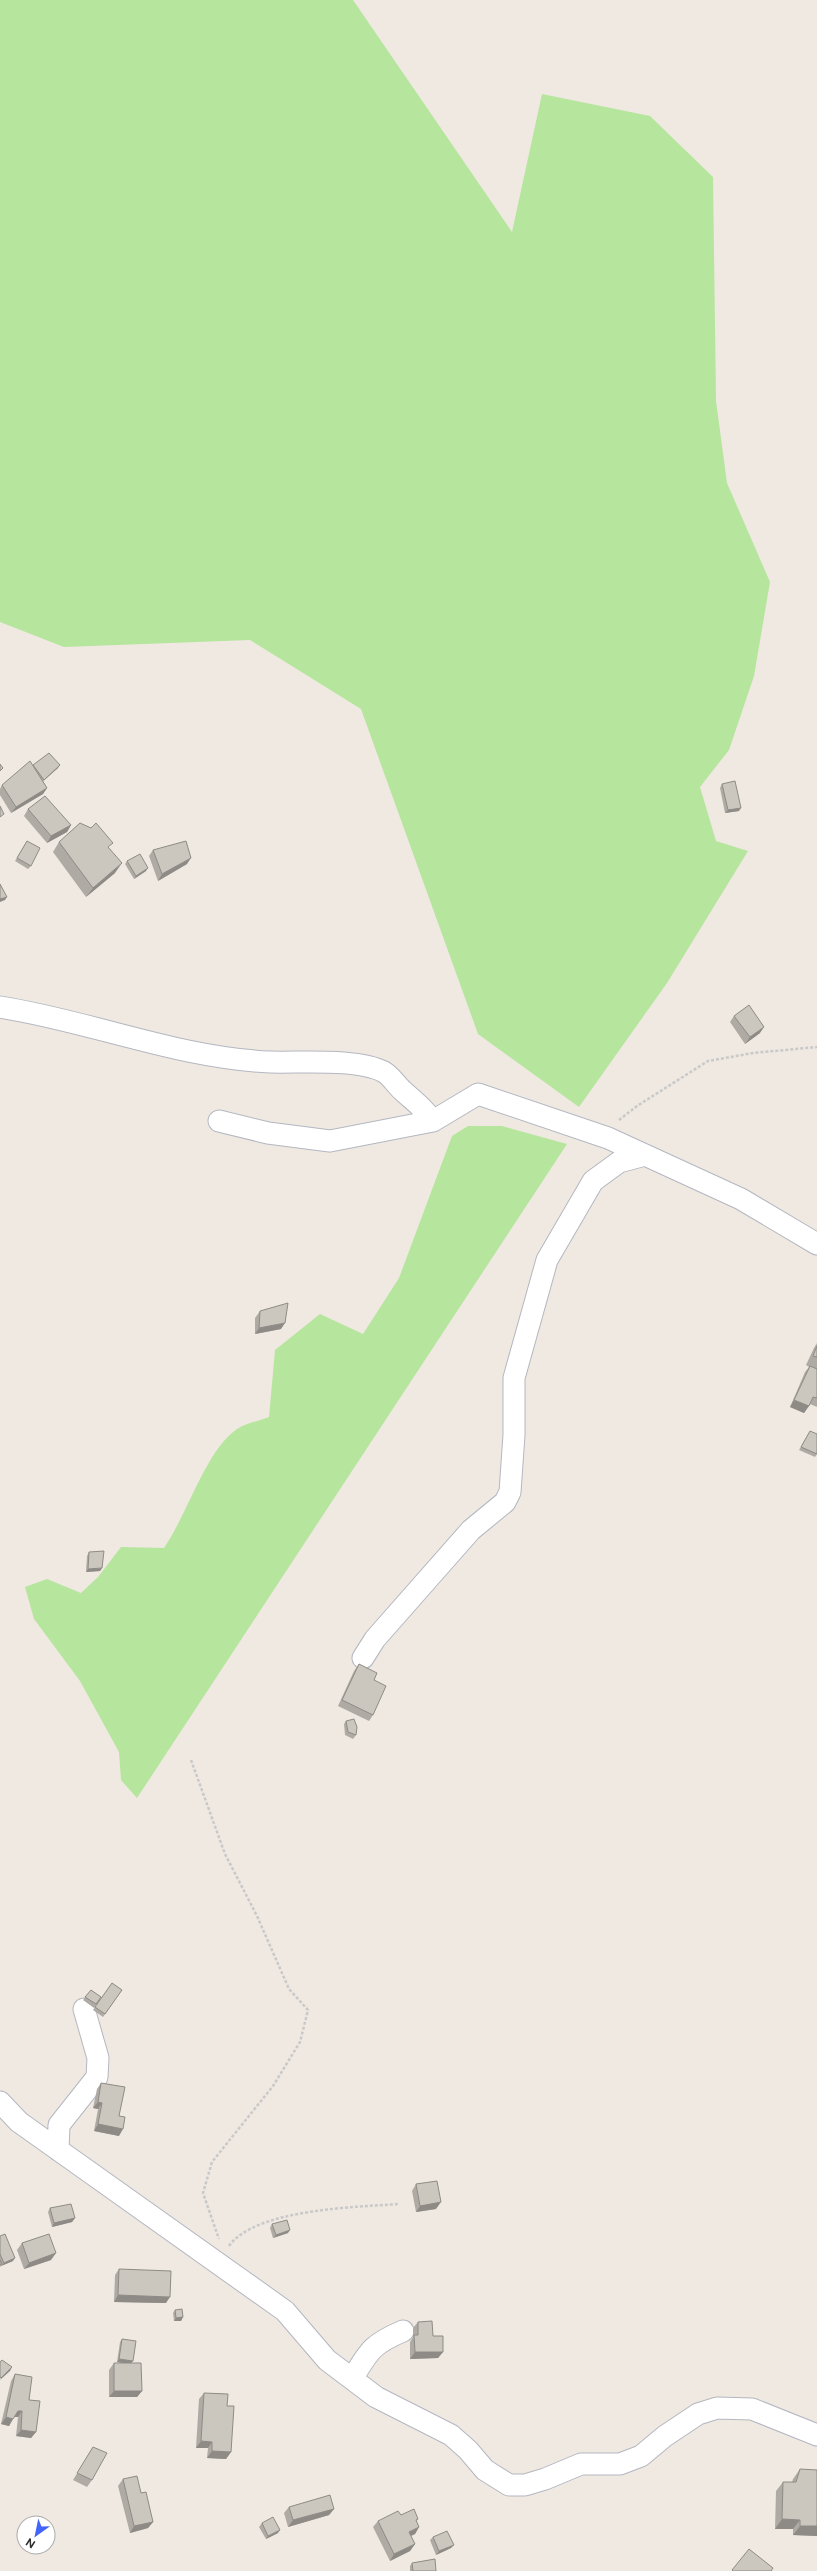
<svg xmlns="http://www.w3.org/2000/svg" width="817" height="2571" viewBox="0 0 817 2571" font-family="'Public Sans',sans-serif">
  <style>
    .green { fill: #b6e59e }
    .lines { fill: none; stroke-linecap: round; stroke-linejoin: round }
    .minor-casing { stroke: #b4b7c1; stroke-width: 23 }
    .path { stroke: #c9c9c9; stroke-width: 2.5; stroke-dasharray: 3 2; stroke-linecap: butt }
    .minor { stroke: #fff; stroke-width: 21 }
    .wall { fill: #afaba4 }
    .shaded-wall { fill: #8e8b86 }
    .building { fill: #cbc7bf; stroke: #8e8b86 }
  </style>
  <rect width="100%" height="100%" fill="#efe9e1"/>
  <path class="green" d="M0,0H353L512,232L542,94L650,116L713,177L716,401L727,483L770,582L754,676L729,750L700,787L716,841L748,851L667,983L579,1107L478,1034L361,709L250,640L64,647L0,622Z
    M468,1126H502L567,1144L137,1798L121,1780L119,1752L80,1681L34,1619L25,1587L47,1579L81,1593L98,1577L121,1547L164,1548C187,1515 206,1450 237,1429C246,1423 260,1421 269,1417L275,1350L320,1314L363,1334L399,1278L452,1136Z"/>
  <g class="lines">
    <defs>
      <path id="minor" d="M0,1007C90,1021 178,1058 270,1062C300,1063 358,1058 384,1072C391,1076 397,1086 403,1091C416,1103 422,1106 433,1121
        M219,1121L268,1133L330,1141L433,1121L478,1094L608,1138L741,1199L817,1244
        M363,1658L375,1639L471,1530L505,1502L510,1492L514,1435V1378L547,1260L593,1181L619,1162L645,1155
        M0,2102L19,2122L285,2311L327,2360L376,2397L451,2435L468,2450L485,2470L509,2485H525L545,2479L581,2464H620L641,2456L665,2436L698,2414L717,2408L752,2409L817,2435
        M58,2150L59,2125L97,2077L98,2058L84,2009
        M352,2379C369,2351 372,2344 403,2331"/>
    </defs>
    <use href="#minor" class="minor-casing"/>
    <path class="path" d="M619,1120L637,1106L708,1061L753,1053L817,1047
      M191,1760L225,1854L257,1916L289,1989L308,2010L300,2042L273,2086L212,2162L203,2193L219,2239
      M229,2246C255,2209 356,2207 399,2204"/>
    <use href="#minor" class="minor"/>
  </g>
  <path class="wall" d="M33,766L58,768L43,781L47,788L43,794L11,813L0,795V789L2,785Z
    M722,784L739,811L725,813L720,788Z
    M28,809L71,825L67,832L47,843L24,816Z
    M27,841L31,866L28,869L15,861Z
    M59,842L110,849L115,873L86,897L53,852Z
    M153,850L187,864L158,881L149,856Z
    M127,861L146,871L134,879L125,864Z
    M734,1016L760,1033L745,1044L730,1022Z
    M260,1311L281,1329L255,1334V1318Z
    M817,1343V1407L810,1404L804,1413L790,1407L805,1372L809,1367L806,1365L814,1348Z
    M810,1431L817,1454L815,1457L799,1450Z
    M89,1552L102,1568L100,1571L86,1572L87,1556Z
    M359,1664L374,1680L373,1715L369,1721L338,1706L354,1671Z
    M346,1721L356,1735L353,1739L345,1735L344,1724Z
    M112,1983L122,1990L103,2017L93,2010Z
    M91,1990L101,1997L94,2008L83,2000Z
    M101,2083L119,2116V2136L94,2131L98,2109L93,2108L97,2089Z
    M416,2184L436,2209L416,2212L412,2191Z
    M50,2208L75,2218L72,2222L52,2227L48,2212Z
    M272,2224L288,2233L273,2238L270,2228Z
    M0,2236L13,2261L1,2266L0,2267Z
    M22,2243L51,2260L24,2269L17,2250Z
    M119,2269L166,2303L114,2302L115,2275Z
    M175,2310L183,2317L181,2321H174L173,2313Z
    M418,2322L433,2336L443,2352L438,2358L410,2359V2342L413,2337V2328Z
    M122,2339L133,2361L131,2363L142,2391L137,2397H109V2370L114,2363H123L117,2362L120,2342Z
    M15,2374L29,2400L36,2432L31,2438L16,2436L18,2417H14L9,2426L1,2424L11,2381Z
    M204,2393L231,2452L226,2459L207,2458L208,2448H196L199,2399Z
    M93,2447L92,2480L87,2487L73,2480Z
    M800,2469L817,2536L793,2535V2529H775L776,2491L783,2482H792L793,2479Z
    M123,2479L141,2493L153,2522L148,2528L130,2533L118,2486Z
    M289,2507L334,2509L329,2515L288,2527L284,2513Z
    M401,2515L418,2519L416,2522L419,2527L415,2534L411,2536L415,2544L410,2551L390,2561L373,2527L378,2521Z
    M262,2523L278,2533L266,2539L259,2527Z
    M433,2537L451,2548L436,2555L430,2540Z
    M412,2563L436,2571H410V2566Z"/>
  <path class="shaded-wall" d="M60,765L58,768L41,783L44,780Z
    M47,788L43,794L11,813L16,807Z
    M741,808L739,811L725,813L728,810Z
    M71,825L67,832L47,843L51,836Z
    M191,858L187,864L158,881L162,874Z
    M122,863L115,873L86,897L93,888Z
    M148,868L146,871L134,879L136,876Z
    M7,897L5,900L0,902V899Z
    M764,1027L760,1033L745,1044L750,1037Z
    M285,1323L281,1329L255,1334L259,1328Z
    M794,1400L809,1406L804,1413L790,1407Z
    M102,1568L100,1571L86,1572L88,1569Z
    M98,2102L102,2103L98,2109L93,2108Z
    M98,2124L123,2129L119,2136L94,2131Z
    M441,2202L436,2209L416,2212L420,2206Z
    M75,2218L72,2222L52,2227L54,2223Z
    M290,2230L288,2233L273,2238L276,2235Z
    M56,2253L51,2260L24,2269L29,2263Z
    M15,2258L13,2261L1,2266L4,2263Z
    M118,2295L170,2297L166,2303L114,2302Z
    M183,2317L181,2321H174L176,2318Z
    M415,2352H443L438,2358L410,2359Z
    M119,2359L133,2361L130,2364L117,2362Z
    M12,2367L10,2371L0,2380L1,2378Z
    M114,2391H142L137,2397H109Z
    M18,2411H22L18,2417H13Z
    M6,2417L13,2419L9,2426L1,2424Z
    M21,2430L36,2432L31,2438L16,2436Z
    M201,2441L212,2442L208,2448H196Z
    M212,2451L231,2452L226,2459L207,2458Z
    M334,2509L329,2515L288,2527L293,2520Z
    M782,2519L800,2520L793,2529H775Z
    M153,2522L148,2528L130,2533L134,2526Z
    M800,2526H817V2536L793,2535Z
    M419,2527L415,2534L404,2539L409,2532Z
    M280,2530L278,2533L266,2539L268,2536Z
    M415,2544L410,2551L390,2561L394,2554Z
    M454,2545L451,2548L436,2555L439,2551Z"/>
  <path class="building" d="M49,753L60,765L44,780L33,765Z
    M30,761L47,788L16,807L2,785Z
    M0,764L3,768L0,771Z
    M735,781L741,808L728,810L722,784Z
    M45,796L71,825L51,836L28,809Z
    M0,806L4,814L0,817Z
    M80,823L91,828L96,823L113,843L108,847L122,863L93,888L59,842Z
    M27,841L40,848L31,866L17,858Z
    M186,841L191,858L162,874L153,850Z
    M140,854L148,868L136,876L127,861Z
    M0,884L7,897L0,899Z
    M749,1005L764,1027L750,1037L734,1016Z
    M288,1303L285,1323L259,1328L260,1311Z
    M817,1346V1357L813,1356Z
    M810,1366L817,1369V1398L813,1397L809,1406L794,1400Z
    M810,1431L817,1434V1454L801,1447Z
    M104,1551L102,1568L88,1569L89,1552Z
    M359,1664L377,1673L374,1680L386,1686L373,1715L342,1700Z
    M354,1719L357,1727L356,1735L348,1732L346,1721Z
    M112,1983L122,1990L105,2014L95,2007Z
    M91,1990L101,1997L96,2004L85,1997Z
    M101,2083L125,2087L119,2116L125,2117L123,2129L98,2124L102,2103L98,2102Z
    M437,2181L441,2202L420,2206L416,2184Z
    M71,2204L75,2218L54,2223L50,2208Z
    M287,2220L290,2230L276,2235L272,2224Z
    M5,2234L15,2258L4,2263L0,2254V2236Z
    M49,2234L56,2253L29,2263L22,2243Z
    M0,2260L2,2264L0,2265Z
    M119,2269L171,2271L170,2297L118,2295Z
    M182,2309L183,2317L176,2318L175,2310Z
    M432,2321L433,2336H443V2352H415L414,2335H418V2322Z
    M122,2339L136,2341L133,2361L119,2359Z
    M2,2360L12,2367L1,2378L0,2377V2362Z
    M114,2363H141L142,2391H114Z
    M15,2374L32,2377L29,2400L40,2401L36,2432L21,2430L22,2411H18L13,2419L6,2417Z
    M204,2393L228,2394L227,2406H234L231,2452L212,2451V2442L201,2441Z
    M93,2447L107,2453L92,2480L77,2473Z
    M800,2469L817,2470V2526H800V2520L782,2519L783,2482H796Z
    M137,2476L141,2493L146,2492L153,2522L134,2526L123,2479Z
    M330,2495L334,2509L293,2520L289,2507Z
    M414,2509L418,2519L416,2520L419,2527L409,2532L415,2544L394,2554L378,2521L398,2511L401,2515Z
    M273,2517L280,2530L268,2536L262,2523Z
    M447,2531L454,2545L439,2551L433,2537Z
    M749,2549L773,2568L771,2571H733L732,2570Z
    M435,2559L436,2571H413L412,2563Z"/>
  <g transform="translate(36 2535) rotate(213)"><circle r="19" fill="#ffffff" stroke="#ababab"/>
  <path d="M0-3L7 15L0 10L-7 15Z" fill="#4264fb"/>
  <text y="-6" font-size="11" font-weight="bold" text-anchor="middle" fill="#2e2e2e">N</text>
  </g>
</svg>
